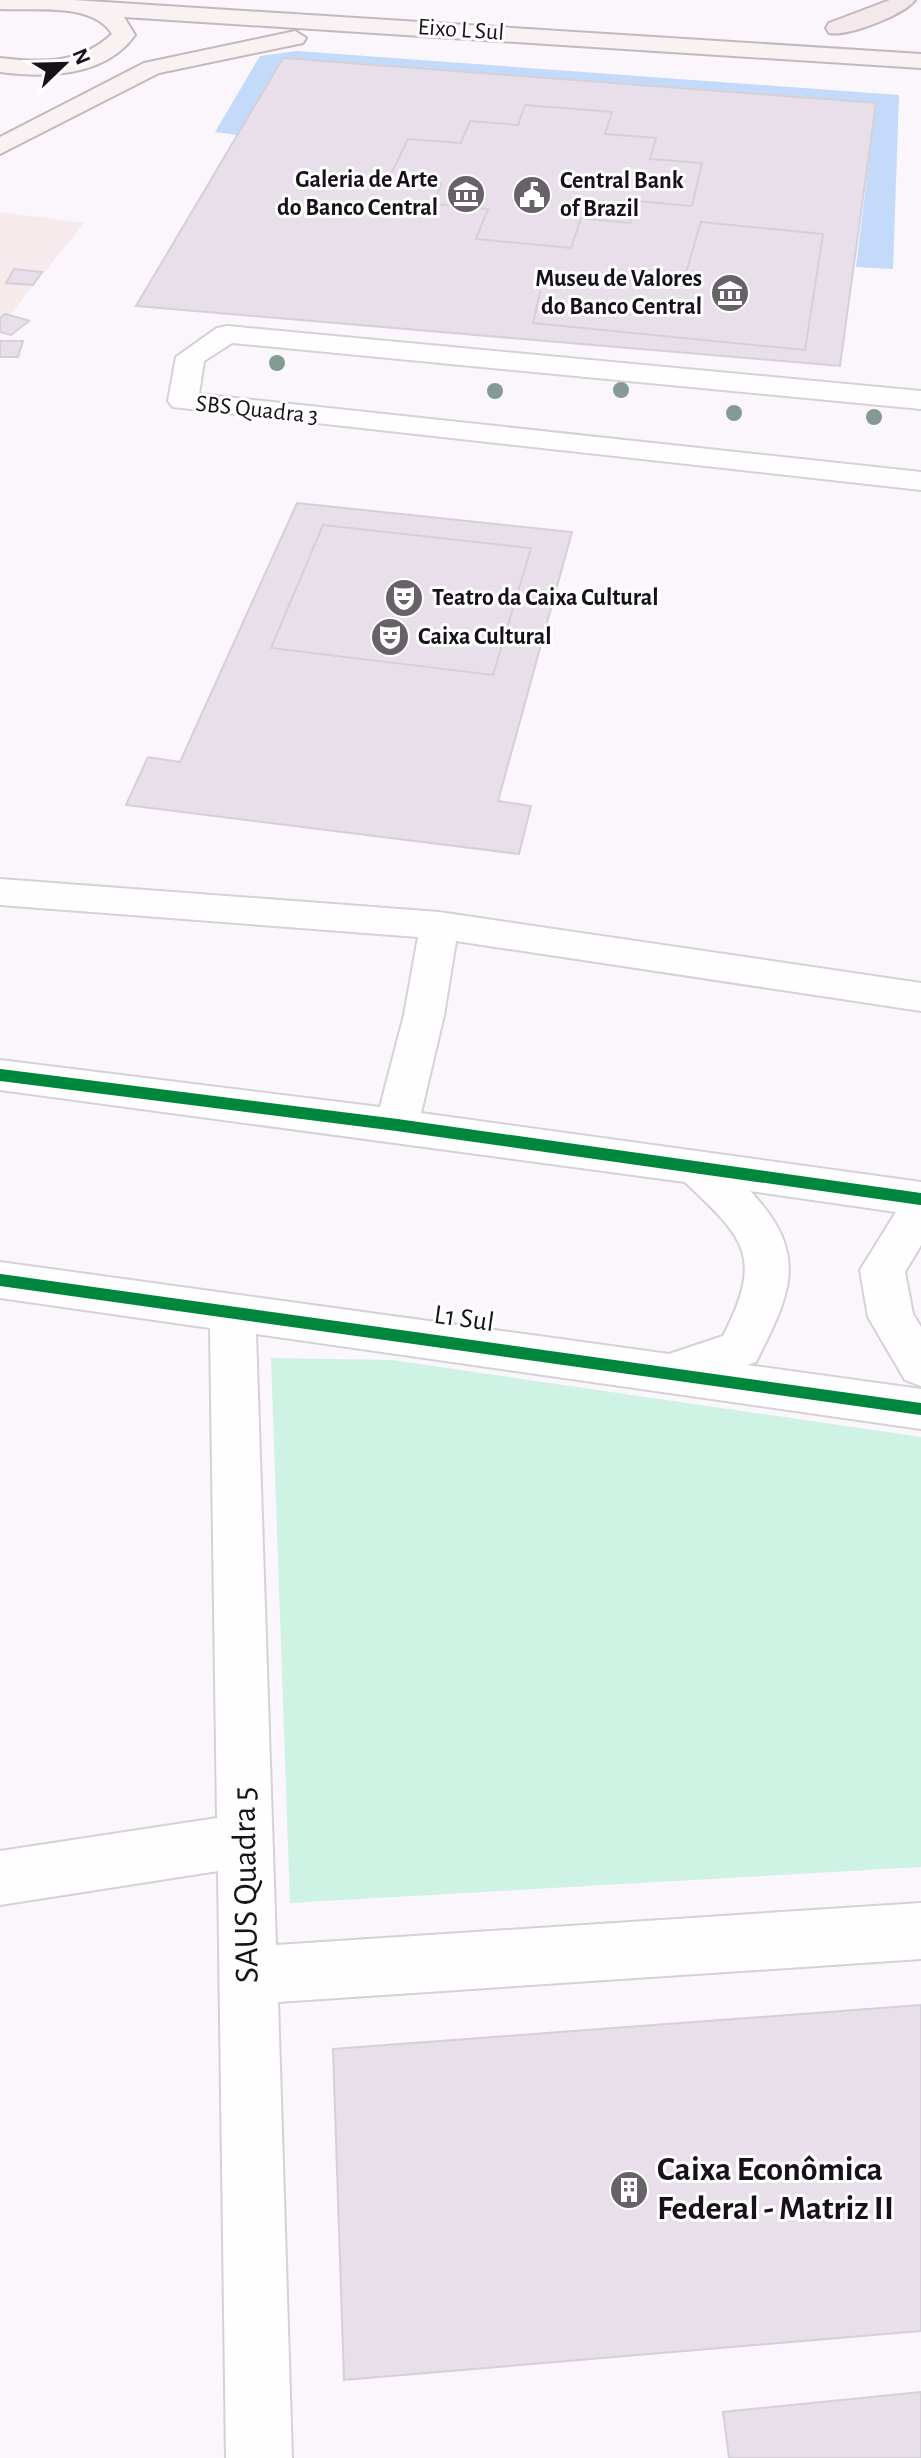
<svg xmlns="http://www.w3.org/2000/svg" width="921" height="2458" viewBox="0 0 921 2458" font-family="'Alegreya Sans',sans-serif">
  <style>
    .commercial { fill: #f7eaec }
    .green { fill: #cef2e3 }
    .water { fill: #c3dafa }
    .building { fill: #e8dfea; stroke: #d5d0d7; stroke-width: 2 }
    .lines { fill: none; stroke-linecap: round; stroke-linejoin: round }
    .minor-casing { stroke: #d6d0d7; stroke-width: 4 }
    .major-casing { stroke: #c5b8bc; stroke-width: 4 }
    .highway-casing { stroke: #c5b8bc; stroke-width: 4 }
    .minor { fill: #fefeff; fill-rule: evenodd }
    .major { fill: #f8f2f3; fill-rule: evenodd }
    .highway { fill: #f3e9ea; fill-rule: evenodd }
    .cycleway-casing { stroke: #fff; stroke-width: 17 }
    .cycleway { stroke: #00873e; stroke-width: 12 }
    .tree { fill: #849a93 }
    .labels { text-anchor: middle; dominant-baseline: central; stroke-width: 6; stroke-linejoin: round; paint-order: stroke }
    .far-street-label { font-size: 24px; fill: #171119; stroke: #fff }
    .far-poi-label { font-size: 24px; font-weight: bold; fill: #171119; stroke: #fff; text-anchor: start }
    .street-label { font-size: 28px; fill: #171119; stroke: #fff }
    .near-street-label { font-size: 34px; fill: #171119; stroke: #fff }
    .near-poi-label { font-size: 34px; font-weight: bold; fill: #171119; stroke: #fff; text-anchor: start }
  </style>
  <rect width="100%" height="100%" fill="#fbf6fc"/>
  <path class="commercial" d="M0,212L84,223L0,327Z"/>
  <path class="green" d="M271,1358L392,1360L921,1437V1867L290,1903Z"/>
  <path class="water" d="M297,51L899,95L893,269L856,267L876,103L283,58L237,135L215,132L260,56Z"/>
  <path class="building" d="M283,58L876,103L840,366L136,306Z
    M525,105L612,112L605,134L656,138L650,159L702,163L692,206L636,201L630,223L581,218L571,248L476,239L488,209L433,204L441,184L388,180L408,139L461,143L470,121L518,125Z
    M701,222L823,234L805,350L533,323L544,273L682,286Z
    M14,269L42,272L33,285L6,283Z
    M5,314L27,320L29,321L11,335L0,332V318Z
    M0,341H23L18,357H0Z
    M297,503L572,532L498,801L531,806L519,854L126,805L148,757L180,762Z
    M323,525L531,548L493,675L271,648Z
    M921,2005V2331L344,2380L333,2049Z
    M921,2392V2458H729L723,2412Z"/>
  <g class="lines">
    <defs>
      <path id="minor" d="M227,326L921,391V409L232,343L204,361L199,394L921,472V490L173,407L168,401L176,357L217,328Z
        M0,879L439,912L921,983V1011L456,941L444,1015L421,1113L921,1182V1245L905,1272L913,1314L921,1327V1386L905,1380L868,1317L860,1270L896,1212L750,1191C810,1254 791,1293 756,1362L747,1365L921,1389V1429L256,1334L276,1945L921,1903V1959L278,2002L292,2458H226L218,1871L0,1905V1851L217,1818L210,1328L0,1298V1262L669,1354L723,1336C764,1256 745,1239 685,1182L0,1090V1060L380,1107L404,1015L418,937L0,905Z"/>
      <path id="major" d="M0,0H73L921,54V68L124,17L135,35C105,77 46,78 0,72V58C41,63 80,64 112,34C93,2 34,11 0,9Z
        M295,31L306,38L303,43L159,73L0,154V137L144,63Z"/>
      <path id="highway" d="M890,0H915C904,15 847,37 829,33L826,28L829,23Z"/>
    </defs>
    <use href="#minor" class="minor-casing"/>
    <use href="#major" class="major-casing"/>
    <use href="#highway" class="highway-casing"/>
    <use href="#minor" class="minor"/>
    <use href="#major" class="major"/>
    <use href="#highway" class="highway"/>
    <defs>
      <path id="cycleway" d="M0,1075L397,1125L921,1199
        M0,1280L921,1409"/>
    </defs>
    <use href="#cycleway" class="cycleway-casing"/>
    <use href="#cycleway" class="cycleway"/>
  </g>
  <g class="tree">
    <circle cx="277" cy="363" r="8"/>
    <circle cx="621" cy="390" r="8"/>
    <circle cx="495" cy="391" r="8"/>
    <circle cx="734" cy="413" r="8"/>
    <circle cx="874" cy="417" r="8"/>
  </g>
  <defs>
    <symbol id="museum-disc" viewBox="-11 -11 22 22"><circle r="9.5" fill="#676168" stroke="#fff"/><path d="M0-6L6-3V-2H-6V-3ZM-5-1h2V3h-2ZM-1-1h2V3h-2ZM3-1h2V3H3ZM-6 4H6V6H-6Z" fill="#fff"/></symbol>
    <symbol id="civic-disc" viewBox="-11 -11 22 22"><circle r="9.5" fill="#676168" stroke="#fff"/><path d="M-.6-6.5H3V-4.5H.6V-3L4-1V1h2V6H-6V1h2V-1L-.6-3ZM-1.2 2.5V6h2.4V2.5Z" fill="#fff"/></symbol>
    <symbol id="theatre-disc" viewBox="-11 -11 22 22"><circle r="9.5" fill="#676168" stroke="#fff"/><path d="M-5-5.5Q0-4 5-5.5V0Q5 5 0 6Q-5 5-5 0ZM-3.3-2.5H-1v1.5H-3.3ZM1-2.5H3.3v1.5H1ZM-2.8 1Q0 5.5 2.8 1Z" fill="#fff"/></symbol>
    <symbol id="building-disc" viewBox="-11 -11 22 22"><circle r="9.5" fill="#676168" stroke="#fff"/><path d="M-4-6H4V6H1V3H-1V6H-4ZM-2.5-4.3h1.7v1.8h-1.7ZM.8-4.3h1.7v1.8H.8ZM-2.5-1h1.7V.8h-1.7ZM.8-1h1.7V.8H.8Z" fill="#fff"/></symbol>
  </defs>
  <g fill-rule="evenodd">
    <use href="#museum-disc" x="444" y="172" width="44" height="44"/>
    <use href="#civic-disc" x="510" y="173" width="44" height="44"/>
    <use href="#museum-disc" x="708" y="271" width="44" height="44"/>
    <use href="#theatre-disc" x="382" y="576" width="44" height="44"/>
    <use href="#theatre-disc" x="368" y="615" width="44" height="44"/>
    <use href="#building-disc" x="607" y="2168" width="44" height="44"/>
  </g>
  <g class="labels">
    <g class="far-street-label">
      <text transform="translate(461 30) rotate(4)">Eixo L Sul</text>
      <text transform="translate(257 410) rotate(6)">SBS Quadra 3</text>
    </g>
    <g class="far-poi-label">
      <text x="438" y="180" text-anchor="end">Galeria de Arte<tspan x="438" dy="28">do Banco Central</tspan></text>
      <text x="560" y="181">Central Bank<tspan x="560" dy="28">of Brazil</tspan></text>
      <text x="702" y="279" text-anchor="end">Museu de Valores<tspan x="702" dy="28">do Banco Central</tspan></text>
      <text x="432" y="598">Teatro da Caixa Cultural</text>
      <text x="418" y="637">Caixa Cultural</text>
    </g>
    <g class="street-label">
      <text transform="translate(464 1319) rotate(8)">L1 Sul</text>
    </g>
    <g class="near-street-label">
      <text transform="translate(246 1885) rotate(-91)">SAUS Quadra 5</text>
    </g>
    <g class="near-poi-label">
      <text x="657" y="2170">Caixa Econômica<tspan x="657" dy="39">Federal - Matriz II</tspan></text>
    </g>
  </g>
  <g transform="translate(64 64) rotate(67)" stroke="#ffffff" stroke-width="6" paint-order="stroke">
  <path d="M0-6L14 30L0 20L-14 30Z" fill="#171119"/>
  <text y="-12" font-size="22" font-weight="bold" text-anchor="middle" fill="#171119">N</text>
  </g>
</svg>
